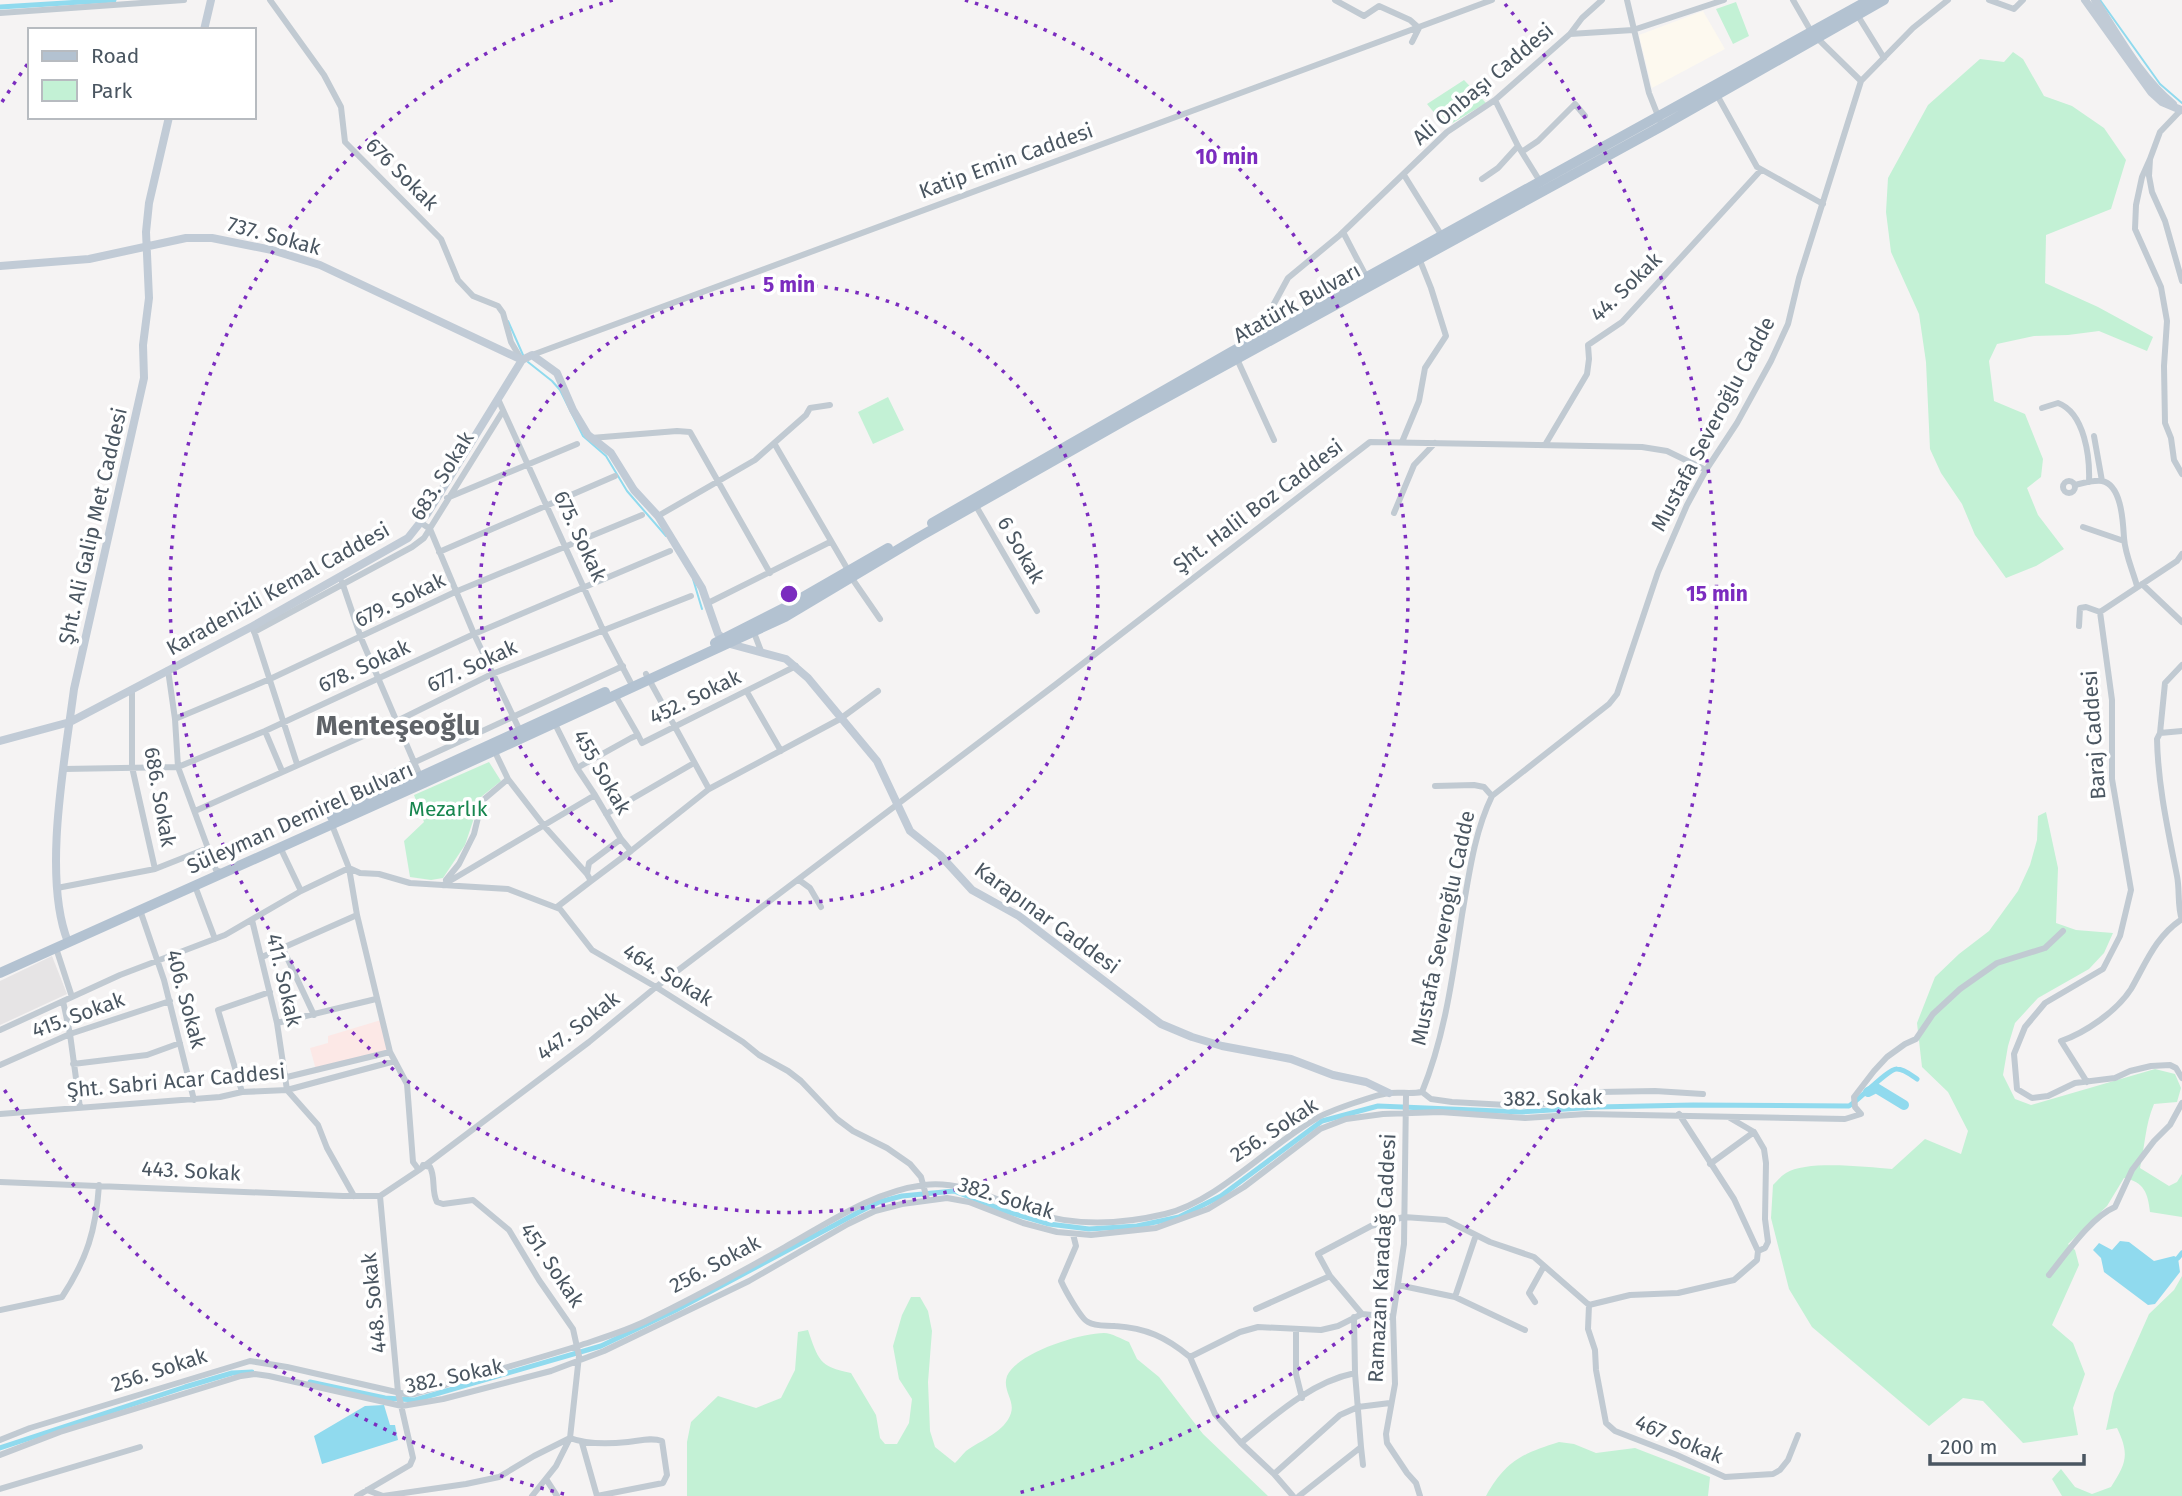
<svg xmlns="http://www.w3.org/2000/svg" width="2182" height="1496" viewBox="0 0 2182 1496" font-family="'Fira Sans',sans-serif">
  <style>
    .commercial { fill: #fdf9ef }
    .education { fill: #e6e4e5 }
    .medical { fill: #fce8e6 }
    .green { fill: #c3f1d5 }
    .water { fill: #90daee }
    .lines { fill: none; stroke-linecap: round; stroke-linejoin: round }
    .stream { stroke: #90daee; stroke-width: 2 }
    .canal { stroke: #90daee; stroke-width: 5 }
    .river { stroke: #90daee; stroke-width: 10 }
    .street { stroke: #c1cad2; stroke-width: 6 }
    .secondary { stroke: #c1cbd6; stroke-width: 8 }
    .primary { stroke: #b3c2d1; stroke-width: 10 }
    .ring { fill: none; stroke: #7b2cbf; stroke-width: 3.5; stroke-dasharray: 3.5 7 }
    .labels { text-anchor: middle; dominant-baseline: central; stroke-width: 7; stroke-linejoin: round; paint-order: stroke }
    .street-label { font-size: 21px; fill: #4a5661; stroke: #fff }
    .park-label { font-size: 21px; fill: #17864f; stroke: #fff }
    .district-label { font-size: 28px; font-weight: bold; fill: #5f6368; stroke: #fff }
    .centre { fill: #7b2cbf; stroke: #fff; stroke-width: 3.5 }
    .ring-label { font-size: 21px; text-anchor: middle; font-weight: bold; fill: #7b2cbf; stroke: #fff; stroke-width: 7; stroke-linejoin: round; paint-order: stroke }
  </style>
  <rect width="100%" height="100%" fill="#f5f3f3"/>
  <path class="commercial" d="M1703,11L1725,49L1652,88L1639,35Z"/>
  <path class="education" d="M52,956L67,994L0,1025V981Z"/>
  <path class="medical" d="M381,1020L390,1052L316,1070L310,1048L328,1043V1036Z"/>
  <path class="green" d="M1736,2L1749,36L1733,44L1716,9Z
    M2013,52L2023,59L2044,96L2072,106L2104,128L2126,160L2111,209L2046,235L2045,283L2098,307L2153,337L2147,351L2099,331L2068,335L2034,336L1997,344L1989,361L1994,401L2025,414L2043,459L2041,477L2027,488L2038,515L2064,549L2036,566L2006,578L1975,535L1962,504L1941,473L1930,449L1926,362L1919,314L1891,252L1886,212L1888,178L1928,105L1980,59L2004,62Z
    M1464,80L1486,103L1446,127L1427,104Z
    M888,397L904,430L873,444L858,412Z
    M489,762L501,781L481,797L465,845L443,878L431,880L410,877L404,841L424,822L414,795Z
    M2046,812L2058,868L2056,923L2076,930L2113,933L2104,953L2089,969L2038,998L2015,1023L2008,1046L2003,1075L2015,1099L2031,1105L2155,1069L2175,1074L2181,1088L2177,1102L2154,1104C2145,1125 2145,1146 2140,1168L2169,1186L2177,1182L2182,1174V1217L2150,1212C2148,1193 2144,1182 2124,1178L2107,1206L2068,1244L2075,1250L2079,1265L2052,1325L2073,1343L2085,1374L2073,1408L2078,1435L2023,1443L1983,1401L1963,1398L1929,1426L1812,1327L1789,1289L1771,1218L1773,1185C1777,1181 1781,1176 1786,1173C1806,1160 1867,1167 1892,1169L1925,1139L1961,1154L1968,1131L1948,1092L1922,1067L1917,1023L1935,977L1959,954L1989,931L2018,891L2030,865L2037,840L2038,816Z
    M2182,1276V1496H2062L2052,1479L2061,1469L2075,1487L2092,1494L2111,1487C2126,1463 2130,1455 2117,1428L2106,1430L2114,1393L2149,1314L2174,1290Z
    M911,1297H920L928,1311L932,1331L928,1382L930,1431L935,1447L955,1463C959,1459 962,1455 966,1451C981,1440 1005,1432 1011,1413C1015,1400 1002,1390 1007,1376C1017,1353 1080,1333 1104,1333C1112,1333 1121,1339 1129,1342L1137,1359L1159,1377L1203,1434L1268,1496H687V1442L691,1422L718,1396L756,1408L781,1398L795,1370L798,1332L808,1330C818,1359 819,1367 851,1373L876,1415L880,1438L885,1444H897L909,1423L912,1399L899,1379L893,1346L902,1315Z
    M1559,1442L1574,1444L1596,1453L1635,1448L1710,1477L1708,1496H1486C1506,1461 1521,1454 1559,1442Z"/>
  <path class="water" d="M2120,1241L2129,1242L2154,1261L2174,1256L2178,1258L2180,1272L2155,1304L2148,1305L2104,1272L2101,1258L2093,1250L2099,1243L2112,1250Z
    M384,1405L390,1425H395L398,1440L322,1464L314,1436L365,1406Z"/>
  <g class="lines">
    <path class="stream" d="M2100,0L2160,84L2182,103
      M508,321L523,355
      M528,362L552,381L560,390L583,436L606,456L627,491L666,536
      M693,579L702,609"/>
    <path class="canal" d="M0,7L114,0
      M2178,1258L2182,1253
      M310,1382L385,1398L415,1400L601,1346L676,1310L859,1212L879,1202L902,1196L954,1191L1008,1212L1049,1224L1089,1229L1137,1226L1179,1217L1221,1196L1322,1121L1378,1106L1522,1112L1597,1107L1693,1105L1849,1106C1860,1099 1889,1068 1897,1069C1904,1069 1911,1075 1917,1079
      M0,1448L185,1387L232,1373L252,1372"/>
    <path class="river" d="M1868,1092L1876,1088L1904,1105"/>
    <path class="street" d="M270,0L324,75L341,107L345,142L441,239L458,280L473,296L498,306L503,313L511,342L521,359
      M1335,0L1364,16L1379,6L1410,20L1419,28L1412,42
      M1627,0L1649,93L1662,126
      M1793,0L1812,33L1861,81
      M1989,0L2014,9L2023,0
      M0,13L184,0
      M1858,16L1884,58
      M1570,34L1582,18L1602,0
      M1717,95L1757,167L1823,204
      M1495,100L1518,146L1541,183
      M2181,110L2160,132L2150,159L2149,176L2152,192L2165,221L2182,281
      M1523,151L1538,141L1575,104L1585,116
      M2150,159L2142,177L2136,205L2135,229L2161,287L2167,321L2164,366L2165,423L2171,438L2174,460L2182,474
      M1404,175L1442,236
      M1482,179L1498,168L1518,146
      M1343,232L1367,278
      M1271,333L1268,324L1269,313L1288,278L1340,235L1447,132L1495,100L1570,34L1633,30L1724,0
      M532,355L1492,0
      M1237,359L1274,440
      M498,399L603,630L633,687
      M2042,408L2058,403C2085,413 2090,458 2089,482
      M2094,436L2102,481
      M591,438L677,431L690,432L770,573
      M1402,442L1419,401L1425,368L1446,336L1431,288L1419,258
      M774,443L848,570
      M1545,445L1587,374L1589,359L1588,345L1622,322L1761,170
      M2063 487a6 6 0 1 1 12 0a6 6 0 1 1-12 0Z
      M2075,485C2083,483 2093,480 2102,481C2122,485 2123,523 2124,538C2125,554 2133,571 2137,586
      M447,498L577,444
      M976,506L1037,611
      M1394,513L1414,465L1435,443
      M658,516L755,460L806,415L810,408L830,405
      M420,522L430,529L474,634L521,733
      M2083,527L2124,541
      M439,552L615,476
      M2182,554L2177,561L2100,612L2112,700V779L2131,890L2120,936L2103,969L2045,1003L2025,1027L2014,1054L2017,1089L2032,1098L2048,1096L2075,1083L2115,1078L2130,1071L2151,1066L2170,1065L2176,1068L2182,1078
      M851,577L880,619
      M342,582L361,638L420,776
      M2142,584L2182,622
      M708,603L830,542
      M2079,626L2080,608L2086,607L2100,612
      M253,628L297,764
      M753,630L761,651
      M254,632L412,547L424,538L503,411
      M168,670L175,719L178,767L216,870L223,873
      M646,674L709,789
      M132,689V767L155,869
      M747,692L781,751
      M615,695L638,735
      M175,719L270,679L455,592L642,515
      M554,722L577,768L595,795L621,839
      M265,731L282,771
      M2182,731L2160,733L2157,739C2158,786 2168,830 2177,876C2180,891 2177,905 2182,920
      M2160,733L2165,683L2182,665
      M494,750L508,779L545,827L587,874
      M577,768L631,738L638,735L642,743L796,666
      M64,769L178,767L265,731L474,634L670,551
      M1435,786L1474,785L1484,787L1492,796
      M366,801L360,790L361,787L623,666
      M195,811L397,721L492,674L691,596
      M606,814L694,763
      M332,825L349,868L357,915L390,1052L407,1084L413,1162L419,1170
      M280,847L301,891
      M446,880L459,864L474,834L482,801L508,779
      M799,880L810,888L821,907
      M591,881L631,851
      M443,885L595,795
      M195,886L215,939
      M57,888L155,869L208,848
      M557,907L591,881L587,874L589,863L621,839L631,851L709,789L840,719L878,691
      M140,910L164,980L194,1100
      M252,920L277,1023L287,1090L318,1125L327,1148L354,1196
      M56,948L72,997
      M283,949L314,1015
      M262,957L357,915
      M63,1001L70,1034L80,1108
      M277,1023L376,999
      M0,1030L120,975L225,935L301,891L349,868L360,873L379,874L410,883L508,889L560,909L592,950L656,987L743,1042L759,1055L788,1071L801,1081L837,1119L853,1131L887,1148L910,1164L921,1177L927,1199
      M73,1064L147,1055L180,1043
      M0,1065L70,1034L170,1001
      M287,1077L390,1052
      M2087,1082L2061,1041C2085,1033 2117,1011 2131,989C2146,963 2155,937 2182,919
      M242,1092L218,1010L270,992
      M1422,1092C1445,1036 1453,974 1462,915C1469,875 1474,833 1492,796L1609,704L1617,694L1658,572L1687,505L1706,470L1737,423L1771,361L1788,324L1799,278L1861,81L1913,28L1948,0
      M1422,1092L1431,1099L1452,1102L1525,1106L1570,1102L1591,1097L1600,1092L1655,1091L1703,1094
      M1406,1095L1404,1244L1393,1317L1395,1384L1386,1434L1387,1443L1407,1473L1416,1483L1420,1496
      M0,1114L220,1097L242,1092L287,1090L395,1061
      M1679,1114L1734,1199L1758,1251
      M1730,1118L1754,1132L1764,1149L1766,1163L1765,1219L1768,1242L1765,1248L1758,1251
      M1710,1164L1754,1132
      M423,1165L430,1167C436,1178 431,1191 437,1202L443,1204L473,1200L509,1230L539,1280L573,1329L579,1356L570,1438L556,1466L532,1496
      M0,1182L343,1196H380
      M380,1196L419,1170L589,1042L656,987L1055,685L1370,442L1642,447L1667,451L1706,470
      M1073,1234L1076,1246L1061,1281C1065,1290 1081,1319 1088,1322C1096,1327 1106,1325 1115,1326C1146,1328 1166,1337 1190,1357L1240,1332L1258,1327L1321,1330L1338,1326L1362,1314L1393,1317
      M2049,1275C2066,1254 2091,1217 2115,1207L2132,1170L2154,1141L2170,1125L2182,1103
      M1398,1285L1455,1297L1525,1330
      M1455,1297L1476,1235
      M1535,1302L1529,1293L1544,1266
      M1589,1305L1630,1295L1678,1293L1734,1280L1757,1260L1758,1251
      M1256,1309L1330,1276
      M0,1310L62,1297C87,1259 96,1230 99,1185
      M1362,1314L1330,1276L1318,1254L1371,1226L1404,1217L1446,1220L1490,1242L1534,1257L1589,1305L1588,1329L1595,1350L1596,1370L1606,1423L1615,1431L1677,1455L1725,1477L1773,1474L1780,1470L1788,1460L1798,1435
      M1296,1330V1374L1302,1398
      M1190,1357L1215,1414L1241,1443L1274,1474
      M0,1440L30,1428L250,1361L287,1367L405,1394H414C469,1378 523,1363 578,1346C602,1338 627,1331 650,1319C695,1297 741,1272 785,1247C830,1222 872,1192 924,1185C963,1180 999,1202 1035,1213C1077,1227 1123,1224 1165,1214C1217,1202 1270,1144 1317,1118C1329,1111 1377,1094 1390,1093C1401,1092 1411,1094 1422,1092
      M582,1443L597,1496
      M1241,1443C1275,1415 1311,1382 1355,1373
      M1361,1447L1363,1465
      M0,1455L60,1432L241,1376L255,1374L269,1376L402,1406L443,1399L551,1371L604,1351L749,1281L848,1224L875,1211L902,1204L947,1198L969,1202L1023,1223L1057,1232L1091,1235L1156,1228L1208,1209L1244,1187L1320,1129L1346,1119L1383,1114L1440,1112L1525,1118L1586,1114L1845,1119L1861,1114L1855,1107L1854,1097L1874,1071L1887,1057L1905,1044L1916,1039L1933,1014L1960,989L1997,963L2045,948L2063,931
      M546,1479L557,1496
      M0,1489L140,1447
      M367,1490L383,1496L466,1484L499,1477L534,1456L570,1438C588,1445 609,1444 628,1442C639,1441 651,1437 662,1441L667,1475L663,1483L597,1496
      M357,1496L410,1465L413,1458L398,1392L380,1196
      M1293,1496L1274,1474L1340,1415L1358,1407L1390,1403
      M1299,1496L1361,1447L1355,1373L1354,1317"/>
    <path class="secondary" d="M2085,0L2151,92L2162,102L2181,110
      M2095,0C2118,35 2140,77 2173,104
      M204,30L211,0
      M0,266L89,259L186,238H212L272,250L320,265L522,360
      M0,741L70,722L253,626L408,538L427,514L522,360L532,355L557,373L573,410L588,435L611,453L634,490L658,516L702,588L718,634L730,644L786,659L808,678L877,761L910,831L940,855L972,890L1019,916L1161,1024L1192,1037L1222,1046L1291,1059L1333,1075L1366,1082L1389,1093
      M68,942C42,877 65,759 74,689L144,378L143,345L149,298L146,232L149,203L169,117"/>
    <path class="primary" d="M932,523L1231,352L1869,0
      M715,643L782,609L888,548
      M332,817L605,692
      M0,973L424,783L785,617L919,537L1129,418L1662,126L1884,0"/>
  </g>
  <g class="ring">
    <circle cx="789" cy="594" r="309"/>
    <path d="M965 0A619 619 0 1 1 613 0"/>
    <path d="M564 1494A928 928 0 0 1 2 1086M2 102A928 928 0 0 1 29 62M1505 4A928 928 0 0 1 1014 1494"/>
  </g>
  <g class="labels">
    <g class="street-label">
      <text transform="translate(1483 84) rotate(-40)">Ali Onbaşı Caddesi</text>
      <text transform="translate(1006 161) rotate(-20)">Katip Emin Caddesi</text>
      <text transform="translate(402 174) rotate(45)">676 Sokak</text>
      <text transform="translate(274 236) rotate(15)">737. Sokak</text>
      <text transform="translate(1626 287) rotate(-44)">44. Sokak</text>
      <text transform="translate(1297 303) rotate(-29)">Atatürk Bulvarı</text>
      <text transform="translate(1713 424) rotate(-62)">Mustafa Severoğlu Cadde</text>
      <text transform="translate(442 476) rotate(-58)">683. Sokak</text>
      <text transform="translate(1258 506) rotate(-37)">Şht. Halil Boz Caddesi</text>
      <text transform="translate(93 526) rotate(-77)">Şht. Ali Galip Met Caddesi</text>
      <text transform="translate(580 536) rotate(65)">675. Sokak</text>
      <text transform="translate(1021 550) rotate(60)">6 Sokak</text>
      <text transform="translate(278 589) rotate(-29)">Karadenizli Kemal Caddesi</text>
      <text transform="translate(400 600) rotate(-26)">679. Sokak</text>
      <text transform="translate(364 666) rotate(-25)">678. Sokak</text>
      <text transform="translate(472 666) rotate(-25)">677. Sokak</text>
      <text transform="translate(695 697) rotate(-26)">452. Sokak</text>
      <text transform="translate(2094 735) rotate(-94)">Baraj Caddesi</text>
      <text transform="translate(602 772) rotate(60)">455 Sokak</text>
      <text transform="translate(160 797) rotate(80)">686. Sokak</text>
      <text transform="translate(300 818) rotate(-24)">Süleyman Demirel Bulvarı</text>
      <text transform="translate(1047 918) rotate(36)">Karapınar Caddesi</text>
      <text transform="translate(1443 928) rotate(-78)">Mustafa Severoğlu Cadde</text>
      <text transform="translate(668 975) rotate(31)">464. Sokak</text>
      <text transform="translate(284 980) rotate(77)">411. Sokak</text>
      <text transform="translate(186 999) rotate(75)">406. Sokak</text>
      <text transform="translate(78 1015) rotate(-20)">415. Sokak</text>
      <text transform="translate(578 1026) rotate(-38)">447. Sokak</text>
      <text transform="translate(176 1081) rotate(-5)">Şht. Sabri Acar Caddesi</text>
      <text transform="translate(1553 1098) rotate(-1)">382. Sokak</text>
      <text transform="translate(1274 1130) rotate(-33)">256. Sokak</text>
      <text transform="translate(191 1171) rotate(3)">443. Sokak</text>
      <text transform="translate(1006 1198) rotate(17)">382. Sokak</text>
      <text transform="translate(1382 1258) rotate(-87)">Ramazan Karadağ Caddesi</text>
      <text transform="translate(715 1264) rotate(-28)">256. Sokak</text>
      <text transform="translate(552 1265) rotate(56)">451. Sokak</text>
      <text transform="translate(374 1303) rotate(-96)">448. Sokak</text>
      <text transform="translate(159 1370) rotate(-18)">256. Sokak</text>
      <text transform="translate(454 1376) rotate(-12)">382. Sokak</text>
      <text transform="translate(1679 1439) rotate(23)">467 Sokak</text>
    </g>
    <g class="park-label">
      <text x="448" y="809">Mezarlık</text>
    </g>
    <g class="district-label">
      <text x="398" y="725">Menteşeoğlu</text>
    </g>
  </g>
  <circle cx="789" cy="594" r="10" class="centre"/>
  <g class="ring-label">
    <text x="1227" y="164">10 min</text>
    <text x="789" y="292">5 min</text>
    <text x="1717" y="601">15 min</text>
  </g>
  <rect x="28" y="28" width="228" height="91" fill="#ffffff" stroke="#b7bbc0" stroke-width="2"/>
  <rect x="42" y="51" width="35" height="10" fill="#b3c2d1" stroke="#b7bbc0" stroke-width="2"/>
  <text x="91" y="63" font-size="21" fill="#4a5661">Road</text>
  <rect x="42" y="80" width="35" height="21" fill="#c3f1d5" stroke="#b7bbc0" stroke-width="2"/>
  <text x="91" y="98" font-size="21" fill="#4a5661">Park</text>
  <path d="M1930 1454v10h154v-10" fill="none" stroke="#4a5661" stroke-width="3.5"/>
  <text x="1940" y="1454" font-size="21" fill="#4a5661" stroke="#ffffff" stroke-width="5" paint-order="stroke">200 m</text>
</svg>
